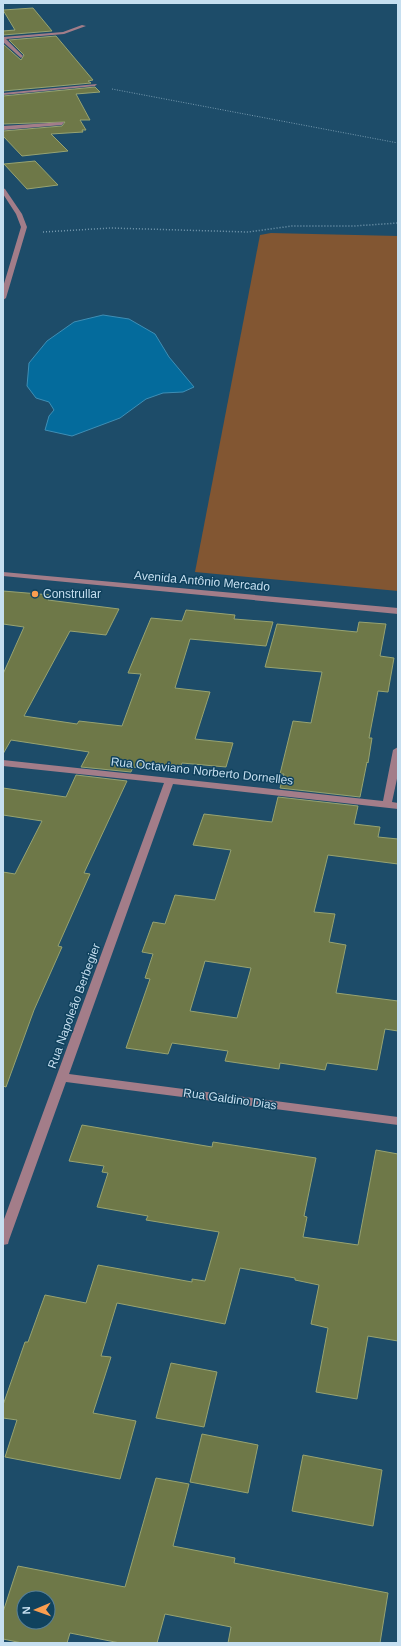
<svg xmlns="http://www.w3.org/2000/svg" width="401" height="1646" viewBox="0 0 401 1646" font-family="Helvetica,sans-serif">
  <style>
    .green { fill: #825632 }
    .water { fill: #046b9c; stroke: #3e8eb5 }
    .building { fill: #6e7848; stroke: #97a371; fill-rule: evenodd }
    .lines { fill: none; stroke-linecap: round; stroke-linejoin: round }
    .path-far1 { stroke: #769ab0; stroke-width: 1; stroke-dasharray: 1 1.5; stroke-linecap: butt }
    .path { stroke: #769ab0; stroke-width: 1.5; stroke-dasharray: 1 2; stroke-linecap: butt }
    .minor { fill: #a37d89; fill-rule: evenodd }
    .poi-dot { fill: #fb9e50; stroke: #10425e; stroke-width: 1.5 }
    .labels { text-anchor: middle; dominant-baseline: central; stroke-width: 3; stroke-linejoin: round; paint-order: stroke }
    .street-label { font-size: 12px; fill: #c6dff0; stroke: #10425e }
    .poi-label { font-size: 12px; fill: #c6dff0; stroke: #10425e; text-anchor: start }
  </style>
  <rect width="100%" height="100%" fill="#1d4c69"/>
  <path class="green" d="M271,233L398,236V591L195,572L260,235Z"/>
  <path class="water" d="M103,315L129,319L155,334L169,357L194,387L183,392L163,393L146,399L120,418L72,436L45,430L49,416L54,410L49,402L36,398L27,386L29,363L47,341L74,322Z"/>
  <path class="building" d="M33,8L52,31L3,35V31L15,30L3,10Z
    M56,36L93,80L88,81L91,83L3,91V44L21,60L24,55L9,40Z
    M95,87L100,92L76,94L90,120H80L86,130H82L83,132L51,134L68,151L22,156L3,136V131L62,126L65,122L3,124V96Z
    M35,161L58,185L27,189L4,164Z
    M3,591L51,595L48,600L119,609L106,635L70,631L24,716L77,724L79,721L122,726L141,674L128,673L151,618L182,621L186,610L235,615L234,619L273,622L266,646L190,639L175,688L210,692L195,739L233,743L226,767L182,763L178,772L133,767L131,772L81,767L89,752L11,740L3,754V674L24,627L3,624Z
    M359,622L386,624L380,656L394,658L388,692L378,691L369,738H372L368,763L367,762L360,797L280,788L284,774H280L293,721L311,723L322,672L265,667L277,624L357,632Z
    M76,775L127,781L84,873L90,874L58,946L62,947L34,1010L6,1087L3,1086V872L15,874L42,821L3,815V788L66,797Z
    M278,797L358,806L354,824L380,827L378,837L398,839V864L328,855L314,912L335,914L329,942L346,945L336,993L398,1001V1031L385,1029L377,1070L327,1063L325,1070L280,1063L279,1069L225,1061L228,1051L172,1043L168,1054L126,1048L150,979L145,978L153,954L142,952L153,922L165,924L175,895L215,900L231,850L193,845L204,814L272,822ZM205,961L251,968L237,1018L190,1011Z
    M82,1125L212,1147L213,1142L316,1158L304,1216L307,1217L303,1237L358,1245L376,1150L398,1154V1341L368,1336L357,1399L316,1392L328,1328L311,1324L319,1285L295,1280V1278L240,1268L225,1324L117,1303L101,1356L111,1357L93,1413L136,1421L120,1479L5,1457L17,1420L3,1418V1405L25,1342H28L45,1295L86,1303L98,1265L192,1282V1279L205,1281L219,1232L146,1220L148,1216L97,1207L108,1173L102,1172L104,1166L69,1161Z
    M171,1363L217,1372L204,1427L156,1418Z
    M202,1434L258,1445L248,1493L190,1482Z
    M303,1455L382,1470L373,1526L292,1511Z
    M156,1478L189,1484L173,1546L235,1558L234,1563L388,1593L380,1643H228L231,1627L165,1614L157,1643H120L70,1633L67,1643H22L3,1639V1612L18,1566L125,1587ZM24,1598H48V1622H24Z"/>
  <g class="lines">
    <path class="path-far1" d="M112,89L398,143"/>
    <path class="path" d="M43,232L111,228L248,232L292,226H354L398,223"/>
    <path class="minor" d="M82,25L86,26L64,34L6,39L23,56L21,58L3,42V37L63,32Z
      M97,84L95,86L3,95V93Z
      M64,122L62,125L3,130V126Z
      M3,188L5,189L22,214L27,227L6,298L3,300V287L21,227L16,214L3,194Z
      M3,572L398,608V614L3,576Z
      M398,747V774L392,802L398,803V809L173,784L69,1074L398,1117V1125L66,1082L9,1240L8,1244L3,1245V1222L164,783L3,766V760L383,801L393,750Z"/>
  </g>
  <circle class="poi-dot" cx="35" cy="594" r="4"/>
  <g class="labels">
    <g class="street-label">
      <text transform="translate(202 581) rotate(5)">Avenida Antônio Mercado</text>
      <text transform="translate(202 771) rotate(6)">Rua Octaviano Norberto Dornelles</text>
      <text transform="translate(74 1006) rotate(-70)">Rua Napoleão Berbegier</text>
      <text transform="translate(230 1099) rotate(8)">Rua Galdino Dias</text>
    </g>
    <g class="poi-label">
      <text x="43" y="594">Construllar</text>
    </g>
  </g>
  <rect width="401" height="1646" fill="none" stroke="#c6dff0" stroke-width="8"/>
  <g transform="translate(36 1610) rotate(268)"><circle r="19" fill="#10425e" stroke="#598198"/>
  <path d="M0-3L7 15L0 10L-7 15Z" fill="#fb9e50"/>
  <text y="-6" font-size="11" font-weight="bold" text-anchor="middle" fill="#c6dff0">N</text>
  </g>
</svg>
